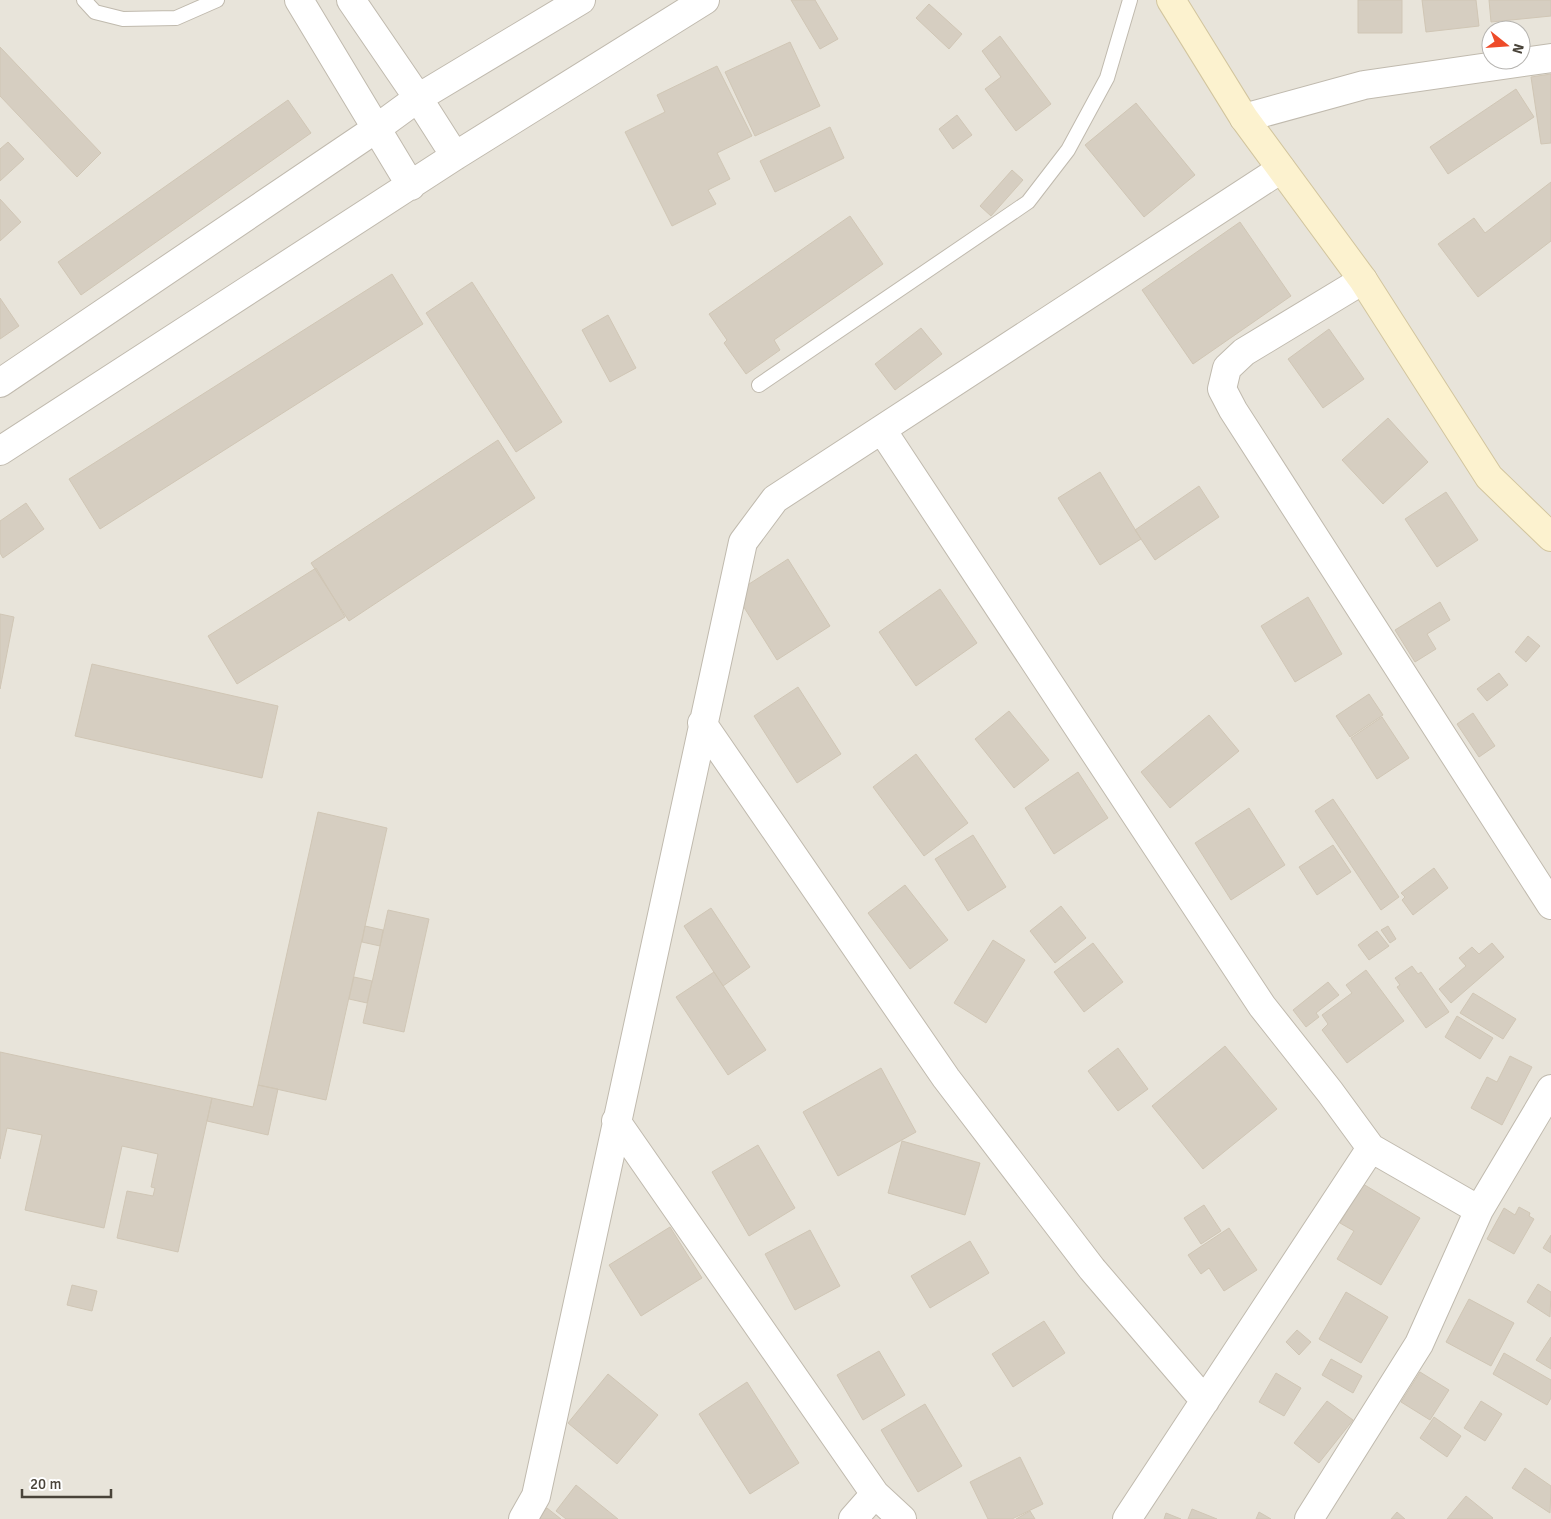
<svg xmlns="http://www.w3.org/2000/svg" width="1551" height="1519" viewBox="0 0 1551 1519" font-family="Signika,sans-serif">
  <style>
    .residential { fill: #e8e4da; fill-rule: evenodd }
    .building { fill: #d6cec1; stroke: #d0c6b5 }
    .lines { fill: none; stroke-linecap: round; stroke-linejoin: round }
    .lane-casing { stroke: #c0baae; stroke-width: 16 }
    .street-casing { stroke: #c0baae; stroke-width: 30 }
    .secondary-casing { stroke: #d2c59e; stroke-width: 30 }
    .lane { stroke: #fff; stroke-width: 14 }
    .street { stroke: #fff; stroke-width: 28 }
    .secondary { stroke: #fcf2cf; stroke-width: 28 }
  </style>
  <rect width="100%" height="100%" fill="#f5f2ec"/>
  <path class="residential" d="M0,0H1551V1519H0ZM1491,30H1521V60H1491Z"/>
  <path class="building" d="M791,0H815L838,39L820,49Z
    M1358,0H1402V33H1358Z
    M1422,0H1476L1479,26L1426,32Z
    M1489,0H1551V16L1491,22Z
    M929,4L962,34L949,49L916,18Z
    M1000,36L1051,104L1016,131L985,89L1001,77L982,51Z
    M790,42L820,106L755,136L725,72Z
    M0,47L101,153L77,177L0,96Z
    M717,66L752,136L717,153L730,179L708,190L716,204L672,226L625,132L665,112L657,95Z
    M1551,74V143L1541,144L1531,77Z
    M1516,89L1534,117L1448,174L1430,147Z
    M288,100L311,133L81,295L58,262Z
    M1136,103L1195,175L1144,217L1085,145Z
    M957,115L972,135L953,149L939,129Z
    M830,127L844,158L775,192L760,161Z
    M8,142L24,159L0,181V149Z
    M1012,170L1023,180L991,216L980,206Z
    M1551,182V241L1478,297L1438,244L1474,218L1485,233Z
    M0,199L21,222L0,241Z
    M850,216L883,264L774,340L780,350L746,374L724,343L727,340L709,314Z
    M1240,222L1291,296L1193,364L1142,290Z
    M392,274L423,324L100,529L69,479Z
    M472,282L562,422L516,452L426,313Z
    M0,298L19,326L0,339Z
    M608,315L636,368L610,382L582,330Z
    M921,328L942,354L895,390L875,364Z
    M1329,329L1364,379L1323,408L1288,359Z
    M1388,418L1428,462L1383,504L1342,460Z
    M498,440L535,498L349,621L311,563Z
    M1100,472L1141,539L1100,565L1058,498Z
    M1199,486L1219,517L1155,560L1135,530Z
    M1446,492L1478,540L1437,567L1405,519Z
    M26,503L44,529L3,558L0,553V521Z
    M788,559L830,626L777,660L735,593Z
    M316,568L345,617L237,684L208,636Z
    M940,589L977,643L916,686L879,632Z
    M1308,597L1342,654L1295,682L1261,626Z
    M1440,602L1450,620L1427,634L1436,649L1415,662L1395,630Z
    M0,614L14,617L0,689Z
    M1528,636L1540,646L1526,662L1515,652Z
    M92,664L278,706L262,778L75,736Z
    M1499,673L1508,685L1487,701L1477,689Z
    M798,687L841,754L797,783L754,716Z
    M1369,694L1383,715L1350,737L1336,716Z
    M1009,711L1049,760L1014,788L975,739Z
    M1473,713L1495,746L1479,757L1457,724Z
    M1209,715L1239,751L1170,808L1141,772Z
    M1382,717L1409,758L1377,779L1351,738Z
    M916,754L968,823L924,856L873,787Z
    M1078,772L1108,818L1054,854L1025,808Z
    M1333,799L1399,897L1381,910L1315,811Z
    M1249,808L1285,865L1231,900L1195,843Z
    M318,812L387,828L326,1100L258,1085Z
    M973,835L1006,887L968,911L935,859Z
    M1333,845L1351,872L1317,895L1299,867Z
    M1434,868L1448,888L1413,915L1402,900L1405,897L1401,893Z
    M905,885L948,940L910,969L868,913Z
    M1061,906L1086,938L1055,963L1030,931Z
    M711,908L750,967L723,986L684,926Z
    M388,910L429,919L404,1032L363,1023Z
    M365,926L383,930L380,946L362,942Z
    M1388,926L1396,939L1390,943L1381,930Z
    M1377,931L1389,946L1369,960L1358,945Z
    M993,940L1025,960L986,1023L954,1003Z
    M1093,943L1123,982L1084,1012L1054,972Z
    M1492,943L1504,957L1451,1003L1439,989L1466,966L1459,958L1472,947L1479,954Z
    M1412,966L1418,974L1421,972L1449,1012L1426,1028L1397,987L1400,985L1395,978Z
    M1366,970L1404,1021L1347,1063L1322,1030L1328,1024L1322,1015L1352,993L1346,985Z
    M714,972L766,1050L728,1075L676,997Z
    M354,977L372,981L367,1003L349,999Z
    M1328,982L1339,995L1316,1013L1319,1017L1306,1027L1293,1010Z
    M1473,993L1516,1019L1503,1039L1460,1013Z
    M1457,1016L1493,1038L1480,1059L1445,1037Z
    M1225,1046L1277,1109L1203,1169L1152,1106Z
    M1118,1048L1148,1089L1118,1111L1088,1071Z
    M0,1052L212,1098L178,1252L117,1238L127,1191L153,1196L155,1188L151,1187L158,1154L122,1146L104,1228L25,1210L42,1135L7,1128L0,1159Z
    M1510,1056L1532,1067L1502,1125L1471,1108L1487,1077L1497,1082Z
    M881,1068L916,1132L838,1176L803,1112Z
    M258,1085L278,1089L268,1135L207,1121L212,1098L253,1107Z
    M902,1141L980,1163L965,1215L888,1193Z
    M758,1145L795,1208L749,1236L712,1172Z
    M1363,1184L1420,1218L1381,1285L1337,1259L1354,1231L1340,1223Z
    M1204,1205L1221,1231L1201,1244L1184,1218Z
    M1519,1207L1530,1213L1529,1216L1534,1219L1514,1254L1487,1239L1504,1208L1515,1215Z
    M670,1227L702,1278L641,1316L609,1265Z
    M1229,1228L1257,1270L1224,1291L1209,1268L1201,1274L1188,1255Z
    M810,1230L840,1286L795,1310L765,1254Z
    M1551,1235V1253L1543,1248Z
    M970,1241L989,1273L930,1308L911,1276Z
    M1538,1284L1551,1292L1550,1317L1527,1302Z
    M72,1285L97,1291L92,1311L67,1305Z
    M1346,1292L1388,1317L1361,1363L1319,1339Z
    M1469,1299L1514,1323L1491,1366L1446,1342Z
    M1044,1321L1065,1353L1013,1387L992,1354Z
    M1297,1330L1311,1342L1299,1355L1286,1342Z
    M1551,1337V1369L1536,1360Z
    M879,1351L905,1395L863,1420L837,1375Z
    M1504,1353L1551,1380V1398L1547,1405L1493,1374Z
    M1331,1359L1362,1376L1353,1393L1322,1375Z
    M1420,1372L1449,1390L1430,1420L1401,1402Z
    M1276,1373L1301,1388L1284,1416L1259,1402Z
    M608,1374L658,1415L617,1464L568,1423Z
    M747,1382L799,1463L750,1494L699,1414Z
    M1327,1401L1353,1420L1319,1463L1294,1443Z
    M1481,1401L1502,1414L1485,1441L1464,1428Z
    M925,1404L962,1466L918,1492L881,1430Z
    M1434,1417L1461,1436L1447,1457L1420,1438Z
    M1020,1457L1043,1504L1012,1519H988L970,1482Z
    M1525,1468L1551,1486L1550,1513L1512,1488Z
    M576,1485L618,1519H566L556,1511Z
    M1466,1496L1493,1518L1492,1519H1447Z
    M547,1508L561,1519H538Z
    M1192,1509L1217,1519H1188Z
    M1030,1511L1035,1519H1016Z
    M1259,1512L1271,1519H1256Z
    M1397,1512L1405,1519H1391Z
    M1166,1513L1181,1519H1164Z"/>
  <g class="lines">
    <defs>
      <path id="lane" d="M84,0L95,12L123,19L176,18L217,0
        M759,385L1028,202L1068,150L1107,78L1130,0"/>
      <path id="street" d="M299,0L411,186
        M351,0L418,98L455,156
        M1244,118L1364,85L1551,58
        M1363,280L1244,352L1227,368L1222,389L1233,410L1551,905
        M0,383L377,128L418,98L581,0
        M882,430L1262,1006L1330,1092L1371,1148
        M0,451L455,156L705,0
        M702,723L946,1078L1092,1269L1205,1401
        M616,1121L875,1494L902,1519
        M523,1519L536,1496L743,542L775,499L1281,169
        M853,1519L875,1494
        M1127,1519L1371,1148L1479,1210
        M1309,1519L1419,1344L1479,1210L1551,1089"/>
      <path id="secondary" d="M1171,0L1244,118L1363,280L1489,477L1551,537"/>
    </defs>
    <use href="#lane" class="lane-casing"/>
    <use href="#street" class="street-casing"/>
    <use href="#secondary" class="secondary-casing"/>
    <use href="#lane" class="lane"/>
    <use href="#street" class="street"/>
    <use href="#secondary" class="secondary"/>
  </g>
  <g transform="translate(1506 45) rotate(107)"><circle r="24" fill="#ffffff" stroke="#b6b4b0"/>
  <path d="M0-4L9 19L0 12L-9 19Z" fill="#ee4b29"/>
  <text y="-8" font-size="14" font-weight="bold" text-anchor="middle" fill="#494339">N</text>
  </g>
  <path d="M22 1489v8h89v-8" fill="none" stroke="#494339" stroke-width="2.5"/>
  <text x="30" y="1489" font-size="15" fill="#494339" stroke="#ffffff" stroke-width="4" paint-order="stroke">20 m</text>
</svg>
